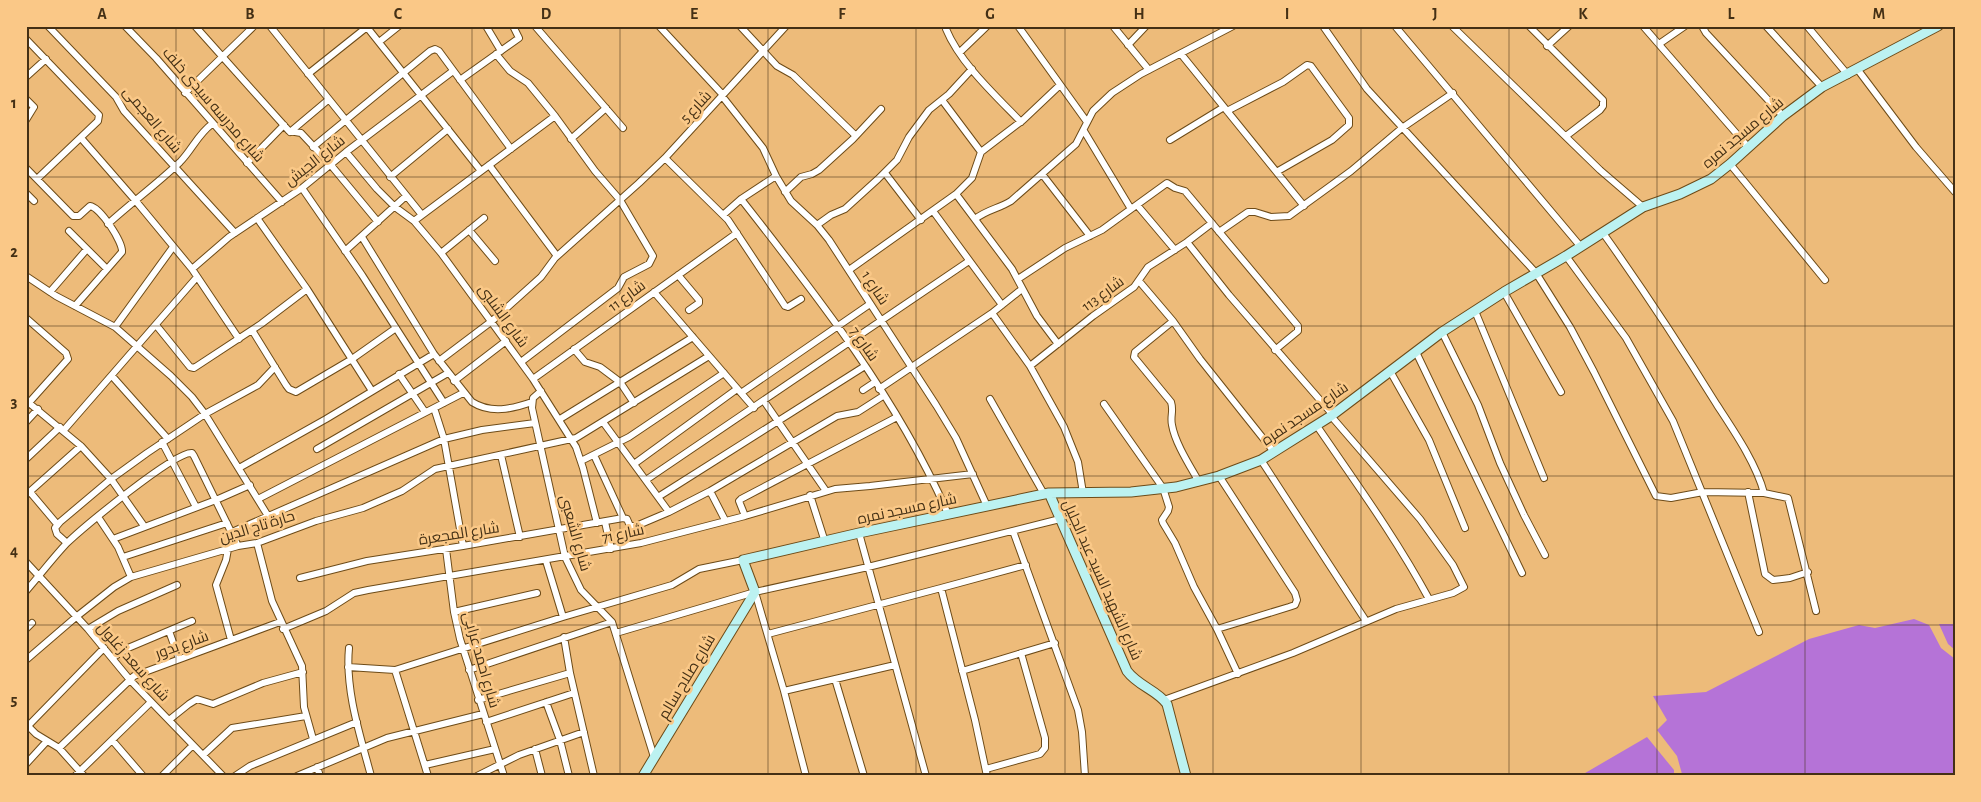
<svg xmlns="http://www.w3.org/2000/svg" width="1981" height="802" viewBox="0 0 1981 802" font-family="'Alegreya Sans',Cairo,sans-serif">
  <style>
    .water { fill: #b573d7 }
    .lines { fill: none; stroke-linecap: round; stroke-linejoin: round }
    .street-casing { stroke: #6d4b18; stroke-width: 8 }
    .secondary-casing { stroke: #6d4b18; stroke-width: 11 }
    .street { stroke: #fff; stroke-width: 6 }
    .secondary { stroke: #bcf2f1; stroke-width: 9 }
    .grid { fill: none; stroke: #443015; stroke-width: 1; stroke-opacity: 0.55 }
    .labels { text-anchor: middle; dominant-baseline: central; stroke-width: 5; stroke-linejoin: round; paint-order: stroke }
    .street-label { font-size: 15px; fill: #443015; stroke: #fac887 }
    .neatline { fill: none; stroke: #443015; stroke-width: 2 }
    .grid-label { font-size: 16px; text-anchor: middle; font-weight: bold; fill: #443015 }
  </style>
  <rect width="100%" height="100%" fill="#edbb7a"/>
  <path class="water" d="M1914,619L1929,625L1941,648L1955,659V776H1685L1682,774L1677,756L1657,730L1667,720L1653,696L1706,692L1809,639L1859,625L1875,628Z
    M1939,624H1955V650L1948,644Z
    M1647,737L1674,770V776H1580Z"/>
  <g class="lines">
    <defs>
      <path id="street" d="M48,26L116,97L124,111L235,233
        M125,26L156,58L282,202
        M195,26L289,131L301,133L330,164L378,222
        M270,26L422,215
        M366,26L481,171
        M486,26L501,51
        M535,26L623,128
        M659,26L723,95
        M740,26L777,66L793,75L856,136
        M947,26L946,29C960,63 995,95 1021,122
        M1018,26L1087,122
        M1113,26L1149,70
        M1323,26L1367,89L1536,273L1570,327L1594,372L1656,496L1671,498L1703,492L1764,493C1756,463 1734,431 1717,405C1681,347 1643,289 1603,233
        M1395,26L1581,247
        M1452,26L1600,170L1643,207
        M1529,26L1603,100V106L1600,110L1566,136
        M1643,26L1749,148
        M1702,26L1706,33L1783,116
        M1766,26L1822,87
        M1807,26L1848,75
        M26,39L99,115L98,121L37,179
        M379,42L399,26
        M1659,44L1685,26
        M1128,45L1146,26
        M1547,46L1569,26
        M960,52L987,26
        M496,54L510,71L528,83L555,116L595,171L620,200L653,256L649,264L624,277L618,288L521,362
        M1181,54L1304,206
        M1858,70L1916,147L1955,192
        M308,74L367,27
        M26,77L46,59
        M460,80L519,38L513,26
        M185,93L254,26
        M722,96L763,148L776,176L791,201L817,225L829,240L936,405L956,438L987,506
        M26,99L34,107L26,120
        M942,100L981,152
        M1227,111L1283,82L1307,65L1311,66L1349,118V125L1332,140L1278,171
        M1084,131L1131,209
        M290,132L328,100
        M81,138L135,200L192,269L239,339
        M571,139L606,108
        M1170,140L1224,107
        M313,147L430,51L435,49L439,51L511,149
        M346,152L377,189L395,207L414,221L441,253L533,379L576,447L583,468L597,523
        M665,158L728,220L785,306L788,307L801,299
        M247,163L284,125
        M1730,164L1825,280
        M489,165L557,256
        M26,168L73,216H79L90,206C100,207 123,242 122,252L75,306
        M885,173L921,220
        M1042,174L1090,236
        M390,177L448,129
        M302,188L362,275L444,403
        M785,192L801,177L812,174L819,170L853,139L881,109
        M26,193L34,201
        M956,194L1012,269L1037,316L1058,344
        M741,199C818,297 898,399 948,514
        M1137,205L1175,250
        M933,211L1002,305
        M723,215L741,199L776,176
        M257,218L307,289L372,391
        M975,219C988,209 998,209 1011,201L1076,144L1093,111L1112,93L1141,74L1233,26
        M414,221L555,116
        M108,224C131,203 157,184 180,162C192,150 198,134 212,124
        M817,225L831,215L845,209L878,179L897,160L909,137L929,110L949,94L972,69
        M469,230L495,261
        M69,231L107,269
        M1219,232L1248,212H1255L1271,217L1289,216L1351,171L1402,128L1453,93
        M362,237L434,354L472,402C491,414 512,409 532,402
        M1187,242L1229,295L1333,415
        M345,251L406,196
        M441,253L484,218
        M1566,256L1626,338L1673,421L1759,632
        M192,269L229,237L302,188L346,152L453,71
        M849,270L956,194L972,178L981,152L1023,120L1060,85
        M678,275L699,300V303L689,310
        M26,276L56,296L115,327L171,376L192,397L205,414L268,516
        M1018,279L1065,248L1102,230L1167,183L1175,188L1185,191L1298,326V331L1275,350
        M1139,281L1173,321L1200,359L1274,452
        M50,292L87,249
        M654,292L754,408
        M1504,292L1561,392
        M1475,311L1544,478
        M992,313L1030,366L1064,427L1078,462L1083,493
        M26,318L66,353L68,359L26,406
        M1173,321L1135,352L1134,357L1171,402C1174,411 1170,416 1172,425C1175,443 1190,466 1199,482
        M156,325L190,367L194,368L261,324L307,289
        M115,327L173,247
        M252,330L286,385L289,389L296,392L352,359L396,328
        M1442,332L1478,405L1500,463L1524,515L1545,555
        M574,349L585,362L600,367L620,382L634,403
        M1416,352L1522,573
        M439,361L492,321L541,277L555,258L639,183L665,158L786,26
        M1030,366L1093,316L1134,287L1148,267L1187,242L1212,223
        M1390,371L1429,440L1465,528
        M399,374L425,412
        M112,376L168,439
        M533,379L737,233
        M454,381L506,341
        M879,389L992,313L1022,289
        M863,390L875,382
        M541,391L533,398L532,408L565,557L581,590L612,622L654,757
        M741,393L870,304
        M990,399L1044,494
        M764,401L826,491
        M29,403L81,446L111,479L144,526
        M1104,404L1163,488L1169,507L1168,511L1162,520L1163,523L1175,543L1194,587L1217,629L1238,674
        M434,408L444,439L463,546
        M560,419L693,337
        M26,422L38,409
        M603,422L669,512
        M1317,426C1356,483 1396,538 1429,599
        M64,430L197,277
        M162,442L196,507
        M317,449L448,373
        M501,455L520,537
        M594,455L623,518L627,519L630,526H636L669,512L710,491L837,416L858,412L883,396
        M26,459L60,427
        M1261,460L1366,621
        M581,461L629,437L724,373
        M634,464L737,389
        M239,468L326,419L434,354
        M646,480L969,261
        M710,491L725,520
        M30,492L57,524
        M1748,492L1765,574L1773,580L1790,578L1808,572
        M1764,493L1788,498L1816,611
        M26,495L81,446
        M810,495L825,542
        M658,497L865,366
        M258,499L463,393
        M745,516L739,501L741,499L897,417
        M98,517L118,547L131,577
        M605,522L611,549
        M1013,531L1078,710L1082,732L1085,776
        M232,532L444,439L482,430L535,423
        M859,533L926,776
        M113,539L216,500L250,485
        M67,543L57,534L55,528L60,522L111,479L147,453L205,414L258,385L275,367
        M257,543L272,601L302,666L304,707L313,739
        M228,549L226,560L216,585L231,640
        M446,549L454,612L460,639L504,776
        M123,557L227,523
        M546,561L563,617
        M26,562L88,629L130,680L223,776
        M300,578L367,561L463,546L623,518
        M26,591C40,575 52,559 66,544C81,529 175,451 192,453L194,456L238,546
        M755,592L784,691L806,776
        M454,612L537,593
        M26,629L32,623
        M88,629L118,611L177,585
        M283,629L326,611L354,593L368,590L641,543L745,516L835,489L870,486L973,474
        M1217,629L1289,607L1295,605L1297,600L1295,593L1219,476
        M169,631L179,659
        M616,633L755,592L868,567L1060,519
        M768,634L941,588
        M564,637L570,673L594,776
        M349,648C345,690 360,735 371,776
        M112,658L128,648L192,621
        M26,660L76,617L114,587L131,577L238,546L257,543L316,521L363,508L402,491L435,469L576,438L709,356
        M348,667L395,670L563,617L672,585L699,569L743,560
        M395,670L428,776
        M469,670L612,622
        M962,671L1055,643
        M835,679L864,776
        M784,691L895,665
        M478,700L570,673
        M1164,700L1293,653L1396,609L1453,593L1464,587L1453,565L1420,519L1331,416
        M546,702L560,740L569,776
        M169,720L189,704L197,699L213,704L263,683L303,672
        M486,722L574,693
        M26,724L36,734L59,748L84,776
        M26,728L104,648
        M112,740L143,776
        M59,748L134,676L280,622
        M535,749L542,776
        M203,755L232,728L306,716
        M26,764L47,741
        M425,765L495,749
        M317,767L320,776
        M986,769L1040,754L1045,748V738L1021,653
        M75,776L151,702
        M162,776L193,745
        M235,776L250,766L357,722
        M297,776L387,738L483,714
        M477,776L519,755L584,732
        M987,776L975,720L941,588L1026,565"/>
      <path id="secondary" d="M1049,493L1127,671C1138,686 1157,690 1167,704L1186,776
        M643,776L755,592L743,560L859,533L1049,493L1131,492L1176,487L1219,476L1261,460L1331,416L1442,332L1504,292L1566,256L1643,207L1680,194L1711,179L1730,164L1783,116L1822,87L1938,26"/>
    </defs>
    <use href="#street" class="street-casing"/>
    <use href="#secondary" class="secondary-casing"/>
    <use href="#street" class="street"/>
    <use href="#secondary" class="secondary"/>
  </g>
  <path class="grid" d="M176,26V776M324,26V776M472,26V776M620,26V776M768,26V776M916,26V776M1065,26V776M1213,26V776M1361,26V776M1509,26V776M1657,26V776M1805,26V776M26,177H1955M26,326H1955M26,476H1955M26,625H1955"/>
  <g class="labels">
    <g class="street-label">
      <text transform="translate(213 105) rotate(49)">شارع مدرسه سيدى خلف</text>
      <text transform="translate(696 107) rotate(-47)">شارع 5</text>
      <text transform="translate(152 120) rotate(50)">شارع العجمى</text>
      <text transform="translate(1743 133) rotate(-40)">شارع مسجد نمره</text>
      <text transform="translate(315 161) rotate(-38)">شارع الجيش</text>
      <text transform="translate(875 288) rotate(57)">شارع 1</text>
      <text transform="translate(1103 294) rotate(-36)">شارع 113</text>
      <text transform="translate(627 296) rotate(-36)">شارع 11</text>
      <text transform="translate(503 316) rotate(54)">شارع الشلبى</text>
      <text transform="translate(864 344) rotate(55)">شارع 7</text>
      <text transform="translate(1305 414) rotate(-34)">شارع مسجد نمره</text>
      <text transform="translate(907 509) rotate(-12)">شارع مسجد نمره</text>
      <text transform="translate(257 527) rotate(-17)">حارة تاج الدين</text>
      <text transform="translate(575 533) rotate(74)">شارع الشعبى</text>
      <text transform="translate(459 534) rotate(-9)">شارع المجعرة</text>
      <text transform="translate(623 534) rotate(-12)">شارع 71</text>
      <text transform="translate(1102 580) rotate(66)">شارع الشهيد السيد عبد الجليل</text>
      <text transform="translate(182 645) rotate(-20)">شارع بدور</text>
      <text transform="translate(481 660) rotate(74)">شارع احمد عرابى</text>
      <text transform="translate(133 662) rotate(48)">شارع سعد زغلول</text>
      <text transform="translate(687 677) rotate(-59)">شارع صلاح سالم</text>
    </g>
  </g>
  <rect width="1981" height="802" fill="none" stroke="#fac887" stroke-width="55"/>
  <rect x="28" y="28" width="1926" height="746" class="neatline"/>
  <g class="grid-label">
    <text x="102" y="19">A</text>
    <text x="250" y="19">B</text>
    <text x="398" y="19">C</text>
    <text x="546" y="19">D</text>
    <text x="694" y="19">E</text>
    <text x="842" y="19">F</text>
    <text x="990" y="19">G</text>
    <text x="1139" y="19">H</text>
    <text x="1287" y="19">I</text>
    <text x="1435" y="19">J</text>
    <text x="1583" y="19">K</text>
    <text x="1731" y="19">L</text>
    <text x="1879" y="19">M</text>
    <text x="14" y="108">1</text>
    <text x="14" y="257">2</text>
    <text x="14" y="407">3</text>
    <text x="14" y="556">4</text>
    <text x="14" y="705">5</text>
  </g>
</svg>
